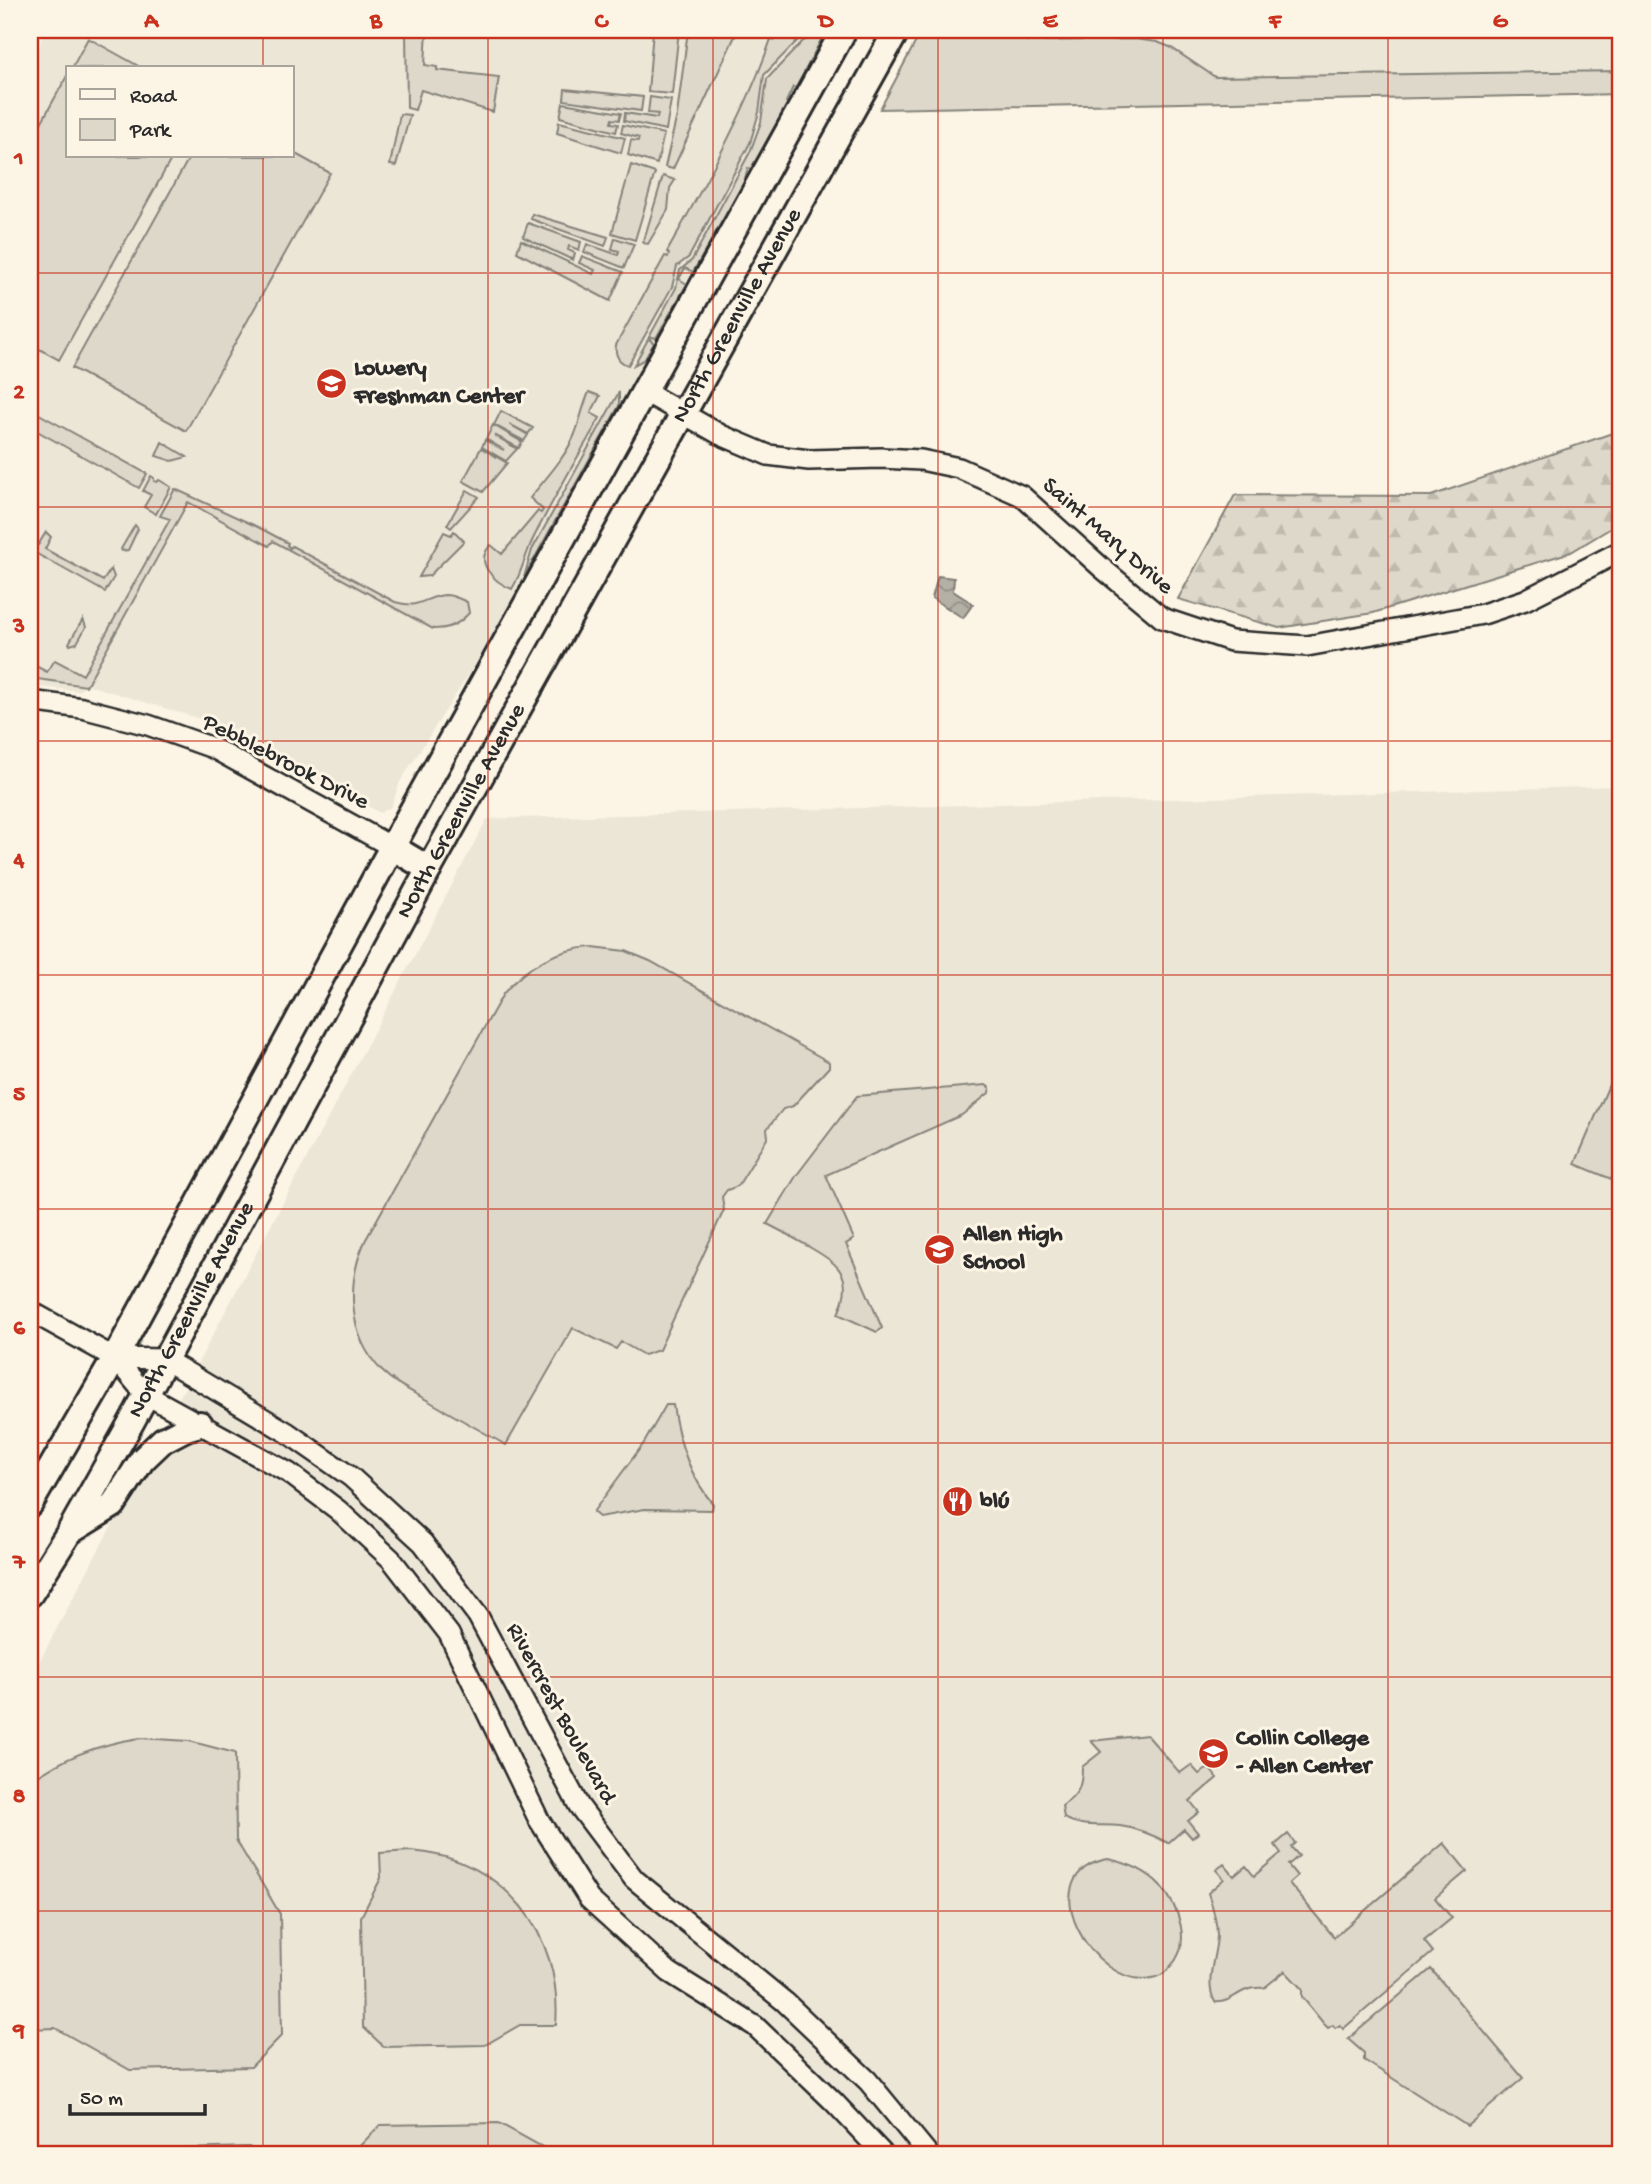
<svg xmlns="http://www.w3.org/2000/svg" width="1651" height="2184" viewBox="0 0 1651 2184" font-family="'Gochi Hand',sans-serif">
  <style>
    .built { fill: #ece6d7; fill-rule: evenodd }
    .green { fill: #ded8ca; stroke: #84827a; stroke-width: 2 }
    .forest { fill: url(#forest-firs); stroke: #84827a; stroke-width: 2 }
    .water { fill: url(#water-waves); stroke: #7d7b74; stroke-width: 2 }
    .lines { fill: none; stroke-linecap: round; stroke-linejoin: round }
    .minor-casing { stroke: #2b2b2b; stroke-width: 24 }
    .major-casing { stroke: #2b2b2b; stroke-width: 30 }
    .minor { stroke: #fcf5e5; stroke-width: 19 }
    .major { stroke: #fcf5e5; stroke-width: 24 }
    .grid { fill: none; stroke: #c8321e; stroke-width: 2; stroke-opacity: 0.55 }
    .labels { text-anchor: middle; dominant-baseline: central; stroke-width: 6; stroke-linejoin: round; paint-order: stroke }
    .street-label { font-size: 24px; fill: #2b2b2b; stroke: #fcf5e5 }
    .poi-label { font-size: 24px; font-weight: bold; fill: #2b2b2b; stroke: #fcf5e5; text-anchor: start }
    .neatline { fill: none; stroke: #c8321e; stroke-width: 2.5 }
    .grid-label { font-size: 23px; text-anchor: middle; font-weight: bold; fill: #c8321e }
  </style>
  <defs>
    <pattern id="forest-firs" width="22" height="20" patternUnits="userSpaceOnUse" patternTransform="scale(1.75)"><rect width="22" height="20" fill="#ded8ca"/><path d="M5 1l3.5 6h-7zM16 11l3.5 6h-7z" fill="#bfbaae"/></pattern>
    <pattern id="water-waves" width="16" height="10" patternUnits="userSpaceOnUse" patternTransform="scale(1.75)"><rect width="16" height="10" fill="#b4b0a5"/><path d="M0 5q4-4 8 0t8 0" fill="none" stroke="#938f87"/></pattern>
  </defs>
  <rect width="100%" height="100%" fill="#fcf5e5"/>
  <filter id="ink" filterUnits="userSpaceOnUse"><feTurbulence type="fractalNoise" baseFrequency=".0143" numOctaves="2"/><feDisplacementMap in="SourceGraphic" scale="14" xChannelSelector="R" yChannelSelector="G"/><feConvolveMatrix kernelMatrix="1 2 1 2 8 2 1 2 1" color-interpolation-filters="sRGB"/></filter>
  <g filter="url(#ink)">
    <path class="built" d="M43,30H828L481,655L400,782L391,807L380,813L248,740L194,717L88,685L78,691L30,686V90ZM68,68H292V156H68Z
      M1003,30H1621V71L1215,77L1170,47L1157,42L1135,39L1028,41Z
      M1621,786V2154H30V1679L487,819Z"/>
    <path class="green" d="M406,30H427L425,65L437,67V70L499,77L493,112L421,90L415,110L407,108Z
      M653,30H679L672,94L648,92Z
      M688,30L735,34V36L673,169L665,167L677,115Z
      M773,30H819L798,40L764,75L759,112L750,143L689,257L677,266L672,287L634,355L628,365C618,362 615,354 616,345L665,256L668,257L669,254L667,252C704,185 746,112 771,39L774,40L775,31Z
      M826,30L796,88L793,87L786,102L788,104L751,169L748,168L743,185L693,272L685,268L679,279L687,284L656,338L652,337L650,340L654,343L645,359L634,365L676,288L680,270L692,260L750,152L761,122L767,79L803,41Z
      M922,30H1003L1028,41L1135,39L1157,42L1170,47L1215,77L1621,71V94L880,109Z
      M88,38L142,68H72Z
      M68,74V156H173L59,360L30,344V143Z
      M565,89L643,97L641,111L564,100Z
      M650,97L671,100L666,130L624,121L625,113L657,118L658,114L648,113Z
      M563,103L621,113L619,120L612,119L611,123L618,124L616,132L560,117Z
      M400,114L410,115L396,166L390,165Z
      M559,122L625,138L621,153L557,133Z
      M623,125L664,134L657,164L628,155L631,140L638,141L639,138L621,133Z
      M292,152L330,173L186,431L72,368L190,156H292Z
      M631,165L655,173L635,240L612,233Z
      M663,176L675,180L670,188L668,210L648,244L643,243Z
      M532,214L608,237L605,246L531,219Z
      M528,223L581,242L579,250L569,246L568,250L575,253L573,260L523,237Z
      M615,238L634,244L624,268L584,252L587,244L618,255L619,251L612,249Z
      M521,240L593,274L595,270L579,263L582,256L623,272L610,301L517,252Z
      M589,392L600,396L591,413L600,418C577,458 554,497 533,539C525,555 522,573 512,589C494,582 473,562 491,545L502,554L538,511L541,513L543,510L530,498C546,478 565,458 575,434C580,420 583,406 589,392Z
      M619,392V406L524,577L532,550Z
      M30,409L147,474L139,488L30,427Z
      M501,411L533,428L528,434L509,424L528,435L524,441L494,425Z
      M493,425L522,442L519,448L494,435L517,449L506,461L482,447L485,440L504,450L486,439Z
      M162,442L187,457L172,461L156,456Z
      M481,448L507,463L483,492L463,481Z
      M151,476L154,478V481L157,482L159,480L171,487L156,514L144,507L151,495L143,491Z
      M175,489L260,528L288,543L287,545L290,548L292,546L395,602C422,610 425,596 445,595C453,595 460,599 467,602L469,613C458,625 449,629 433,629L273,541L269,546L188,502L86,686L30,678V663L47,672L55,660L83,675L170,519L160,516Z
      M467,490L479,497L451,528L447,525Z
      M135,525L138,529L128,550L122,551L121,549Z
      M454,531L464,541L429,576L419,577L444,532L451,535Z
      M46,532L51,537L45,549L103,581L111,569L114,577L105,592L30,550V540L38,545Z
      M83,619L86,627L77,643L70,645L69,643Z
      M593,947L626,951L650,961L829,1062V1067L793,1106L783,1109L767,1129L768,1137L738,1186L727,1190L722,1197L724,1210L659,1350L644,1355L621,1342L616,1349L573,1328L506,1445C481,1431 456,1417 432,1403C415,1393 396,1385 382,1371C348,1337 346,1283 365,1241L503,994C527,965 556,949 593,947Z
      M1621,1057V1183L1575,1164Z
      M986,1085L990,1088L989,1093L962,1115L826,1175L854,1239L846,1244L882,1328L877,1332L838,1314C854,1278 842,1266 811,1248C797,1240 782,1231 767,1224L796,1176L857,1096Z
      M666,1405H673C678,1441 689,1475 713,1504L712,1510L645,1509L599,1517L593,1512L644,1443Z
      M1147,1735L1180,1773L1191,1765L1199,1774L1209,1768L1217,1778L1190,1801L1199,1812L1188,1821L1198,1833L1192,1838L1184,1829L1168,1843C1153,1835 1137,1828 1120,1826C1099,1824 1082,1828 1064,1818L1062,1806C1079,1794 1082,1787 1082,1767L1101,1752L1091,1741Z
      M140,1738L189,1741L235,1753L236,1840L280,1914L282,2035L251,2067L130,2070L55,2028L30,2029V1782C63,1757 99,1744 140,1738Z
      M1288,1834L1295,1843L1291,1847L1299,1856L1288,1865L1297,1876L1289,1883L1334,1937L1444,1843L1467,1871L1435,1898L1452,1918L1424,1941L1433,1952L1343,2029L1340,2025L1335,2028L1333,2025L1328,2028L1324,2024L1302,1997V1989L1285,1971L1264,1988C1240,1985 1233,2004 1215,2002C1204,1983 1216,1957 1217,1936C1217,1921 1213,1907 1208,1893L1224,1879L1216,1870L1224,1864L1234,1876L1246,1866L1254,1876L1281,1853L1275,1845Z
      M411,1851C504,1858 563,1934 556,2025H520L485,2045L384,2047L363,2027L361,1917L381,1878L380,1853Z
      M1108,1859C1128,1863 1146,1870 1160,1885C1179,1907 1193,1944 1170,1967C1166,1972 1159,1977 1152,1978C1093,1990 1027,1873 1108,1859Z
      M1431,1969L1523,2078L1467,2126L1364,2060V2053L1348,2039Z
      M499,2123L555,2154H352L380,2125Z
      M249,2147L257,2154H135L150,2150Z"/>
    <path class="forest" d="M1621,430V522L1571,552L1373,613L1279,628L1178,599L1235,495L1431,496Z"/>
    <path class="water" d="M938,576L954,578L953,591L973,604L963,618L932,598Z"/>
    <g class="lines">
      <defs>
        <path id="minor" d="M645,392L721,435L768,455L809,460L881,458L921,460L959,468L1022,496L1102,568L1162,618L1231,641L1307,646L1483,614L1525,600L1621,551
          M30,701L82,708L148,725L213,748L392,847
          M30,1311L115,1358L145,1394L289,1473L338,1510L391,1559L449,1634L539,1820L589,1899L669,1972L755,2026L834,2102L883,2154
          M115,1358L164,1359L288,1433L351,1477L423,1543L478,1616L579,1806L634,1879L785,2002L868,2081L928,2154"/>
        <g id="major">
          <path d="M392,847L429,869"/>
          <path d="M30,1504L115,1358L392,847L844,30"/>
          <path d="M71,1531L113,1505L142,1460L163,1440L186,1428L200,1424"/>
          <path id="s1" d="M30,1594L70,1531L132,1421L429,869L897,30"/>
        </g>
      </defs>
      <use href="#minor" class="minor-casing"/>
      <use href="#major" class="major-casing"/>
      <use href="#minor" class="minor"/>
      <use href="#major" class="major"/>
    </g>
  </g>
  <path class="grid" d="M263,30V68M488,30V2154M713,30V2154M938,30V2154M1163,30V2154M1388,30V2154M263,156V2154M30,273H1621M30,507H1621M30,741H1621M30,975H1621M30,1209H1621M30,1443H1621M30,1677H1621M30,1911H1621"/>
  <defs>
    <symbol id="school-disc" viewBox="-11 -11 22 22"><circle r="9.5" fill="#c8321e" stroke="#fcf5e5"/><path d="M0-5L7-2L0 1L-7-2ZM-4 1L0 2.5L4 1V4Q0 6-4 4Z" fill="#fff"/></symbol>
    <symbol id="restaurant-disc" viewBox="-11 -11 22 22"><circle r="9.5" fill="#c8321e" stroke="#fcf5e5"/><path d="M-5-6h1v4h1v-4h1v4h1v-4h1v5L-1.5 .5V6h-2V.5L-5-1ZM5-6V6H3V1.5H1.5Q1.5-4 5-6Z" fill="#fff"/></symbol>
    <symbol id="university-disc" viewBox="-11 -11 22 22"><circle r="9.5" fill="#c8321e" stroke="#fcf5e5"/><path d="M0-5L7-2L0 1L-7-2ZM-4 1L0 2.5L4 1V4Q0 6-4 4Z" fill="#fff"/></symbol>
  </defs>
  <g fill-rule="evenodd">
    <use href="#school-disc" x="314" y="366" width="35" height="35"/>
    <use href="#school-disc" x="922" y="1232" width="35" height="35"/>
    <use href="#restaurant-disc" x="940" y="1484" width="35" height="35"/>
    <use href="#university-disc" x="1196" y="1736" width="35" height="35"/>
  </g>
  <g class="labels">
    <g class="street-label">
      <text stroke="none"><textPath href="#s1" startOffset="1461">North Greenville Avenue</textPath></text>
      <text transform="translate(1107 537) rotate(41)">Saint Mary Drive</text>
      <text transform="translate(285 763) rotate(27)">Pebblebrook Drive</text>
      <text stroke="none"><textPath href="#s1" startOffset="894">North Greenville Avenue</textPath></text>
      <text stroke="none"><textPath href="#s1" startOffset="327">North Greenville Avenue</textPath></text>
      <text transform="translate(560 1714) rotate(61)">Rivercrest Boulevard</text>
    </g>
    <g class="poi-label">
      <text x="354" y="369">Lowery<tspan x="354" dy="28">Freshman Center</tspan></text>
      <text x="963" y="1235">Allen High<tspan x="963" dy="28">School</tspan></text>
      <text x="980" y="1502">blú</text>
      <text x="1236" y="1739">Collin College<tspan x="1236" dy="28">- Allen Center</tspan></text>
    </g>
  </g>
  <rect width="1651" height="2184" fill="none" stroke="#fcf5e5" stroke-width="77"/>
  <rect x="66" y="66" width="228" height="91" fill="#fcf5e5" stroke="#a8a49b" stroke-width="2"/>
  <rect x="80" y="89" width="35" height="10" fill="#fcf5e5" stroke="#a8a49b" stroke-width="2"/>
  <text x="130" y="102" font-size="21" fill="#2b2b2b">Road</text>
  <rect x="80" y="119" width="35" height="21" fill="#ded8ca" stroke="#a8a49b" stroke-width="2"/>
  <text x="130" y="136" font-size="21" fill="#2b2b2b">Park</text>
  <path d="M70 2104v10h135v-10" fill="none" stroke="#2b2b2b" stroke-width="3.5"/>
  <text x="80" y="2104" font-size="21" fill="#2b2b2b" stroke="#fcf5e5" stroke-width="5" paint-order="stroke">50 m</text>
  <rect x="38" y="38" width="1574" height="2108" class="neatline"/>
  <g class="grid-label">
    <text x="151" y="27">A</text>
    <text x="376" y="27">B</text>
    <text x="601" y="27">C</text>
    <text x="826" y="27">D</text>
    <text x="1050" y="27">E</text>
    <text x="1275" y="27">F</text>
    <text x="1500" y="27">G</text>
    <text x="19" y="164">1</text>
    <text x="19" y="398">2</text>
    <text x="19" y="632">3</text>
    <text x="19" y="866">4</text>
    <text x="19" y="1100">5</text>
    <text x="19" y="1334">6</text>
    <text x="19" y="1568">7</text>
    <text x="19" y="1802">8</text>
    <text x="19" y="2036">9</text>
  </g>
</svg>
